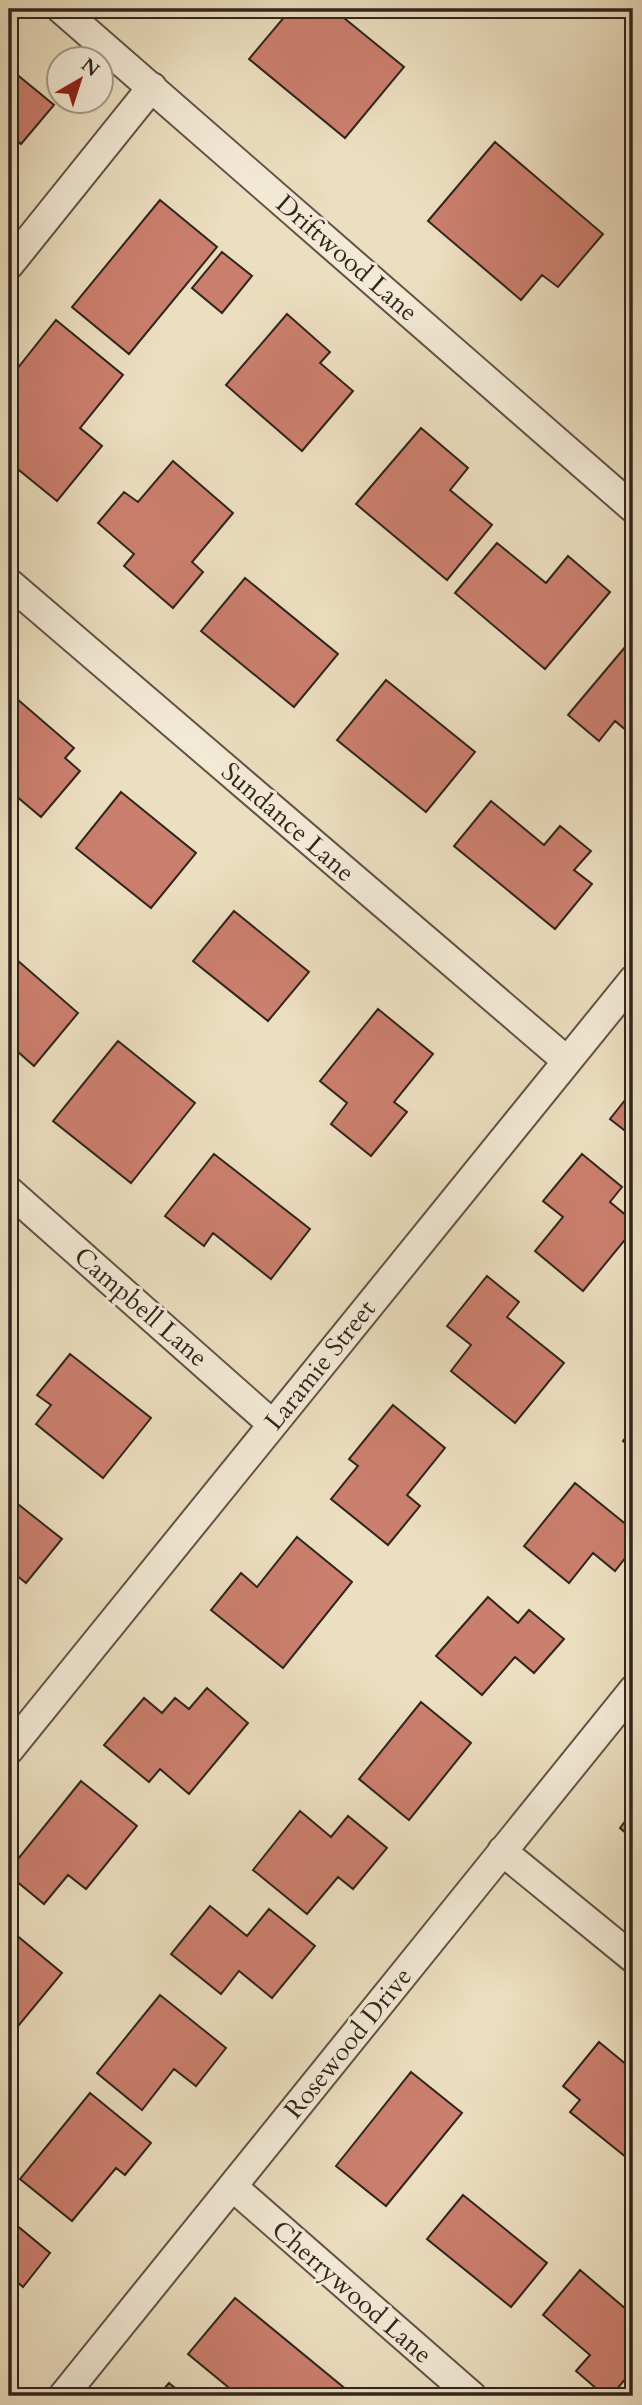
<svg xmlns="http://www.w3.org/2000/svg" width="642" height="2405" viewBox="0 0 642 2405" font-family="Cardo,serif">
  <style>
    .building { fill: #cb7f6e; stroke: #31251d; stroke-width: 2 }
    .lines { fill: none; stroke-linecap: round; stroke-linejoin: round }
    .street-casing { stroke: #605346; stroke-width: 32 }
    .street { stroke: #f3ead6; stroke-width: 28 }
    .labels { text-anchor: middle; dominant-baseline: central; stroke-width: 6; stroke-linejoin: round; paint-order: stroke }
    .street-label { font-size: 26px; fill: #31251d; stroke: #f3ead6 }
  </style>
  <rect width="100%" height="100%" fill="#ecdec0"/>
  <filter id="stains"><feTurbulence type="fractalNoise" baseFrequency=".00286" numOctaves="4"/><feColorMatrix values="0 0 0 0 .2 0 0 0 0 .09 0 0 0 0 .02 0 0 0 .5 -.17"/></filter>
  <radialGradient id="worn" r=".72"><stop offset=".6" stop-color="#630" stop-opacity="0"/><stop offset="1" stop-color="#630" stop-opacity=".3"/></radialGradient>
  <path class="building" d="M291,9H333L404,67L345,138L249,59Z
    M9,68L54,105L21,144L9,134Z
    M495,142L603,234L558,287L542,275L521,300L428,221Z
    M160,200L217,247L129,354L72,307Z
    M222,252L252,276L222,313L192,288Z
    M287,314L330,352L320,363L353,391L302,451L226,385Z
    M56,320L123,375L80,428L102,446L57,501L9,462V379Z
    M421,428L468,468L450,490L492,525L447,580L356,504Z
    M173,461L233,513L192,562L203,572L173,608L124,566L134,554L98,523L124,492L138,502Z
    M497,543L546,583L568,556L610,592L545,669L455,593Z
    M245,578L338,654L294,707L201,631Z
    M631,640L633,643V736L615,721L599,741L568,715Z
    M386,680L475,752L426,812L337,740Z
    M9,692L74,748L65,758L80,771L41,817L9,790Z
    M121,792L196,853L151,908L76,848Z
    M491,801L544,845L560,826L591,851L574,870L592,884L555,929L454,846Z
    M234,911L309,972L268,1021L193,961Z
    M9,953L78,1013L34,1066L9,1044Z
    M378,1009L433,1054L394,1102L407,1112L371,1156L331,1124L347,1103L320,1081Z
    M118,1041L195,1103L131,1183L53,1121Z
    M633,1090V1137L610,1119Z
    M214,1154L310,1229L271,1279L213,1233L204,1246L165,1216Z
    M582,1154L622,1187L610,1202L633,1221V1230L583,1291L535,1251L563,1217L543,1201Z
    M487,1276L519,1302L507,1317L564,1363L515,1423L451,1371L471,1345L447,1326Z
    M70,1354L151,1418L103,1478L36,1424L51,1405L37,1395Z
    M393,1405L445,1448L407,1495L420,1506L388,1545L331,1499L358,1466L349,1459Z
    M633,1429V1450L623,1441Z
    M575,1483L633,1530V1548L615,1571L593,1553L569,1583L524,1546Z
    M9,1497L62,1539L26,1583L9,1569Z
    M297,1537L352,1582L283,1668L211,1610L241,1573L257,1587Z
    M488,1597L518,1623L529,1610L564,1639L534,1673L515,1657L482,1695L436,1656Z
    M207,1688L248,1723L189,1794L160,1769L149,1782L104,1745L144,1698L162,1713L175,1698L189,1709Z
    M421,1702L471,1743L409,1820L359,1779Z
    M81,1781L137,1826L86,1889L68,1875L44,1904L9,1875V1870Z
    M300,1811L331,1837L348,1816L387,1848L353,1889L338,1877L307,1914L253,1870Z
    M633,1811V1839L620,1828Z
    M210,1906L247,1936L269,1909L315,1946L272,1998L239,1971L221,1994L171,1954Z
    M9,1929L62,1973L9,2037Z
    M160,1995L226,2048L196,2086L174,2069L142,2110L97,2073Z
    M599,2042L633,2070L632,2162L570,2112L580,2100L563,2086Z
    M411,2072L462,2113L386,2206L336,2166Z
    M90,2093L151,2143L125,2175L116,2168L72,2221L20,2179Z
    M463,2195L547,2263L511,2307L427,2239Z
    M9,2219L50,2253L23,2287L9,2275Z
    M580,2270L633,2315V2370L611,2396H605L576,2371L590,2355L543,2315Z
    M235,2298L348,2391L344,2396H239L188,2354Z
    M169,2383L185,2396H158Z"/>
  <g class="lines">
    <defs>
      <path id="street" d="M61,9L633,508
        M9,265L152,87
        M9,583L567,1061
        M9,1191L272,1424
        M9,1750L633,980
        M502,1851L633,1958
        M233,2187L472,2396
        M63,2396L633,1690"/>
    </defs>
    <use href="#street" class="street-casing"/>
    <use href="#street" class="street"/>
  </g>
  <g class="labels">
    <g class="street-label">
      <text transform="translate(347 258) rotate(41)">Driftwood Lane</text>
      <text transform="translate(288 822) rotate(41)">Sundance Lane</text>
      <text transform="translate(141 1307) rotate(41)">Campbell Lane</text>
      <text transform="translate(320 1365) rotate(-51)">Laramie Street</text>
      <text transform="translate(348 2043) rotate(-51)">Rosewood Drive</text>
      <text transform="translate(352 2292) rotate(41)">Cherrywood Lane</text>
    </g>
  </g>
  <rect width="642" height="2405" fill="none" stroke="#ecdec0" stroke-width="35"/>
  <rect x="10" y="10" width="621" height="2384" fill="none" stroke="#31251d" stroke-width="3.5"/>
  <rect x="18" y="18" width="607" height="2370" fill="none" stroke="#31251d" stroke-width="2"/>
  <g transform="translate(80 80) rotate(39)"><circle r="33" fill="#f3ead6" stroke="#a59b8c" stroke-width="2"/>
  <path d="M0-5L12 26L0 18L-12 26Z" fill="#8f2418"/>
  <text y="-10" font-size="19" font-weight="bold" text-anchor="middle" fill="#31251d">N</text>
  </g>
  <rect width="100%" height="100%" filter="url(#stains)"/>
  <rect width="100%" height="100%" fill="url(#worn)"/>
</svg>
